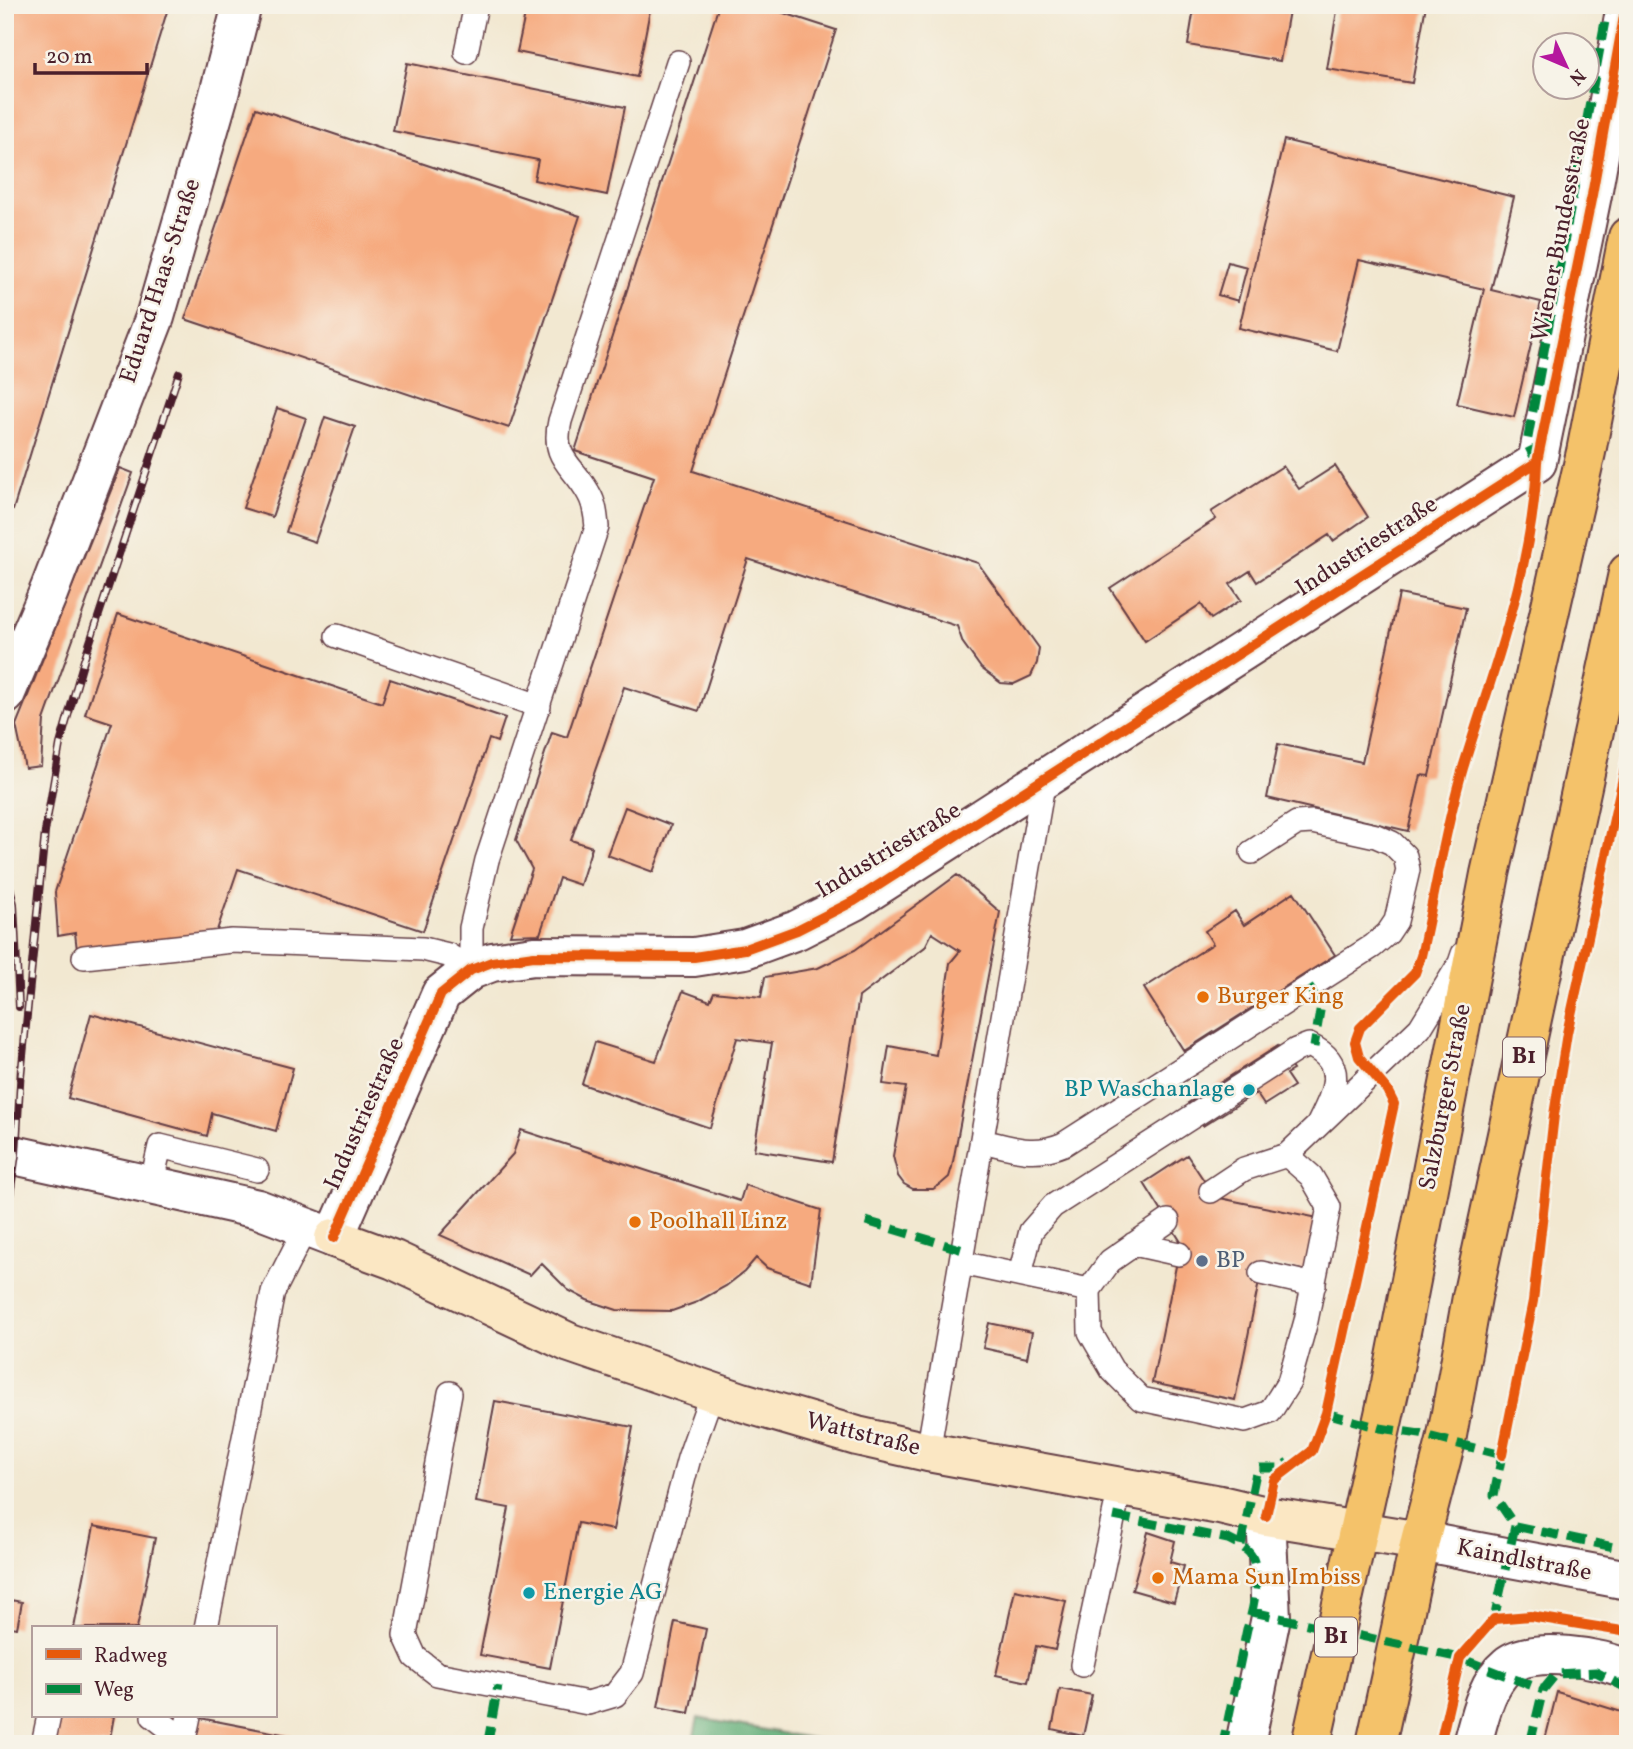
<svg xmlns="http://www.w3.org/2000/svg" width="1633" height="1749" viewBox="0 0 1633 1749" font-family="Vollkorn,serif">
  <style>
    .forest { fill: #62af79; stroke: #566752; stroke-width: 2 }
    .building { fill: #f6aa7f }
    .lines { fill: none; stroke-linecap: round; stroke-linejoin: round }
    .lane-casing { stroke: #633d44; stroke-width: 26 }
    .street-casing { stroke: #633d44; stroke-width: 42 }
    .secondary-casing { stroke: #633d44; stroke-width: 42 }
    .primary-casing { stroke: #633d44; stroke-width: 42 }
    .path { stroke: #633d44; stroke-width: 4.5; stroke-dasharray: 2 5; stroke-linecap: butt }
    .lane { stroke: #fff; stroke-width: 23 }
    .street { stroke: #fff; stroke-width: 38 }
    .secondary { stroke: #fbe7c3; stroke-width: 38 }
    .primary { stroke: #f4c26a; stroke-width: 38 }
    .rail-casing { stroke: #4a1f2b; stroke-width: 8 }
    .rail { stroke: #f7f3e8; stroke-width: 5; stroke-dasharray: 16; stroke-linecap: butt }
    .quiet { stroke: #00873e; stroke-width: 9; stroke-dasharray: 18 9; stroke-linecap: butt }
    .cycleway-casing { stroke: #f7f3e8; stroke-width: 15 }
    .cycleway { stroke: #e8590c; stroke-width: 10 }
    .food-dot { fill: #e8710a; stroke: #f7f3e8; stroke-width: 2.5 }
    .culture-dot { fill: #0f9aa8; stroke: #f7f3e8; stroke-width: 2.5 }
    .service-dot { fill: #5c6f8a; stroke: #f7f3e8; stroke-width: 2.5 }
    .labels { text-anchor: middle; dominant-baseline: central; stroke-width: 5; stroke-linejoin: round; paint-order: stroke }
    .shield { fill: #f7f3e8; stroke: #7e5f64; stroke-width: 2 }
    .shield-label { font-size: 23px; font-weight: bold; fill: #4a1f2b }
    .street-label { font-size: 24px; fill: #4a1f2b; stroke: #f7f3e8 }
    .food-label { font-size: 24px; fill: #c56008; stroke: #f7f3e8; text-anchor: start }
    .culture-label { font-size: 24px; fill: #0d838f; stroke: #f7f3e8; text-anchor: end }
    .service-label { font-size: 24px; fill: #4e5e75; stroke: #f7f3e8; text-anchor: start }
  </style>
  <rect width="100%" height="100%" fill="#f7f3e8"/>
  <filter id="ink" filterUnits="userSpaceOnUse"><feTurbulence type="fractalNoise" baseFrequency=".0143" numOctaves="2"/><feDisplacementMap in="SourceGraphic" scale="14" xChannelSelector="R" yChannelSelector="G"/><feConvolveMatrix kernelMatrix="1 2 1 2 8 2 1 2 1" color-interpolation-filters="sRGB"/></filter>
  <filter id="wash" filterUnits="userSpaceOnUse"><feTurbulence type="fractalNoise" baseFrequency=".00686" numOctaves="4" result="noise"/><feDisplacementMap in="SourceGraphic" scale="28" xChannelSelector="R" yChannelSelector="G"/><feGaussianBlur stdDeviation="1.57" result="paint"/><feColorMatrix in="noise" values="0 0 0 0 0 0 0 0 0 0 0 0 0 0 0 0 0 1.4 0 .05"/><feComposite in="paint" operator="in"/></filter>
  <g filter="url(#wash)">
    <rect width="100%" height="100%" fill="#f2e8d1"/>
    <path class="forest" d="M698,1718L844,1744H692Z"/>
    <g id="blocks">
      <path class="building" d="M5,5H169L13,510L5,508Z
        M527,5H651L637,77L517,52Z
        M719,5H759L836,30L693,471L978,563L1039,648L1037,663L1031,676L1014,684L1001,683L981,668L963,643L957,626L748,559L699,711L624,687L571,840L592,847L580,885L559,878L540,934L510,935L532,869L516,840L552,732L567,737L654,477L575,451Z
        M1188,5H1290L1280,61L1188,45L1194,8Z
        M1338,5H1426L1412,83L1327,69Z
        M407,63L625,107L607,195L534,180L538,160L393,131Z
        M256,108L580,216L509,428L185,319Z
        M1284,140L1514,197L1491,290L1541,302L1514,417L1457,404L1484,289L1359,260L1337,351L1239,328Z
        M1228,262L1247,267L1238,301L1218,295Z
        M277,408L306,418L272,517L243,508Z
        M325,417L355,427L315,542L286,532Z
        M1283,466L1299,489L1335,466L1368,517L1333,541L1329,535L1257,582L1250,571L1230,584L1241,600L1211,619L1201,604L1145,641L1110,588L1216,519L1211,512Z
        M120,468L133,473L44,720L41,766L25,768L16,725Z
        M1399,594L1466,608L1429,776L1421,775L1408,831L1267,798L1278,744L1362,762Z
        M118,614L382,703L390,679L505,718L497,742L489,739L423,931L238,869L215,936L77,950L75,933L58,936L55,892L112,723L85,714Z
        M625,807L671,825L653,872L607,855Z
        M957,875L1000,912L952,1167L949,1177L941,1184L933,1189H913L904,1184L898,1176L893,1156L906,1087L883,1084L889,1046L936,1055L950,963L960,951L932,933L925,947L859,997L832,1162L754,1150L772,1043L737,1038L710,1128L582,1084L595,1042L656,1061L683,991L710,1001L714,992L761,997L765,977L818,968L855,950Z
        M1294,892L1335,955L1184,1051L1144,988L1213,944L1205,931L1235,911L1244,925Z
        M91,1014L293,1068L276,1131L212,1113L207,1136L68,1098Z
        M1278,1046L1293,1070L1286,1074L1294,1086L1264,1105L1256,1093L1203,1126L1188,1103Z
        M521,1130L740,1201L745,1185L821,1210L811,1283L767,1268L756,1258L744,1272L726,1286L697,1302L672,1311L617,1310L587,1300L568,1290L541,1263L530,1275L440,1235L513,1154Z
        M1187,1155L1215,1197L1318,1218L1306,1271L1263,1262L1235,1400L1152,1383L1181,1242L1144,1183Z
        M989,1323L1032,1332L1027,1358L983,1348Z
        M495,1401L633,1427L613,1530L578,1523L550,1668L480,1655L509,1508L476,1502Z
        M94,1526L155,1538L137,1628H74Z
        M1148,1532L1175,1541L1170,1562L1184,1566L1174,1602L1132,1590Z
        M1015,1590L1066,1601L1055,1650L1036,1646L1028,1682L996,1675Z
        M5,1599L22,1602L17,1628L5,1626Z
        M675,1622L706,1629L689,1713L658,1707Z
        M1060,1689L1092,1695L1083,1736L1052,1729Z
        M1557,1692L1628,1714V1744H1544Z
        M59,1716H114L109,1744H54Z
        M200,1718L324,1742V1744H195Z"/>
    </g>
  </g>
  <g filter="url(#ink)">
    <use href="#blocks" fill-opacity="0" stroke="#633d44" stroke-width="2"/>
    <g class="lines">
      <defs>
        <path id="lane" d="M466,52L476,5
          M337,636L539,706
          M84,957L232,941L423,949L448,955L471,970
          M471,970V928L487,860L597,527C596,516 595,504 589,494C573,464 551,460 560,421L678,62
          M982,1141C1013,1148 1033,1157 1064,1144L1373,946L1388,933L1396,921L1408,870L1405,856L1392,843L1376,836L1312,822L1297,823L1252,852
          M1287,1155L1420,1028L1460,963L1463,954
          M151,1185L160,1146L257,1170
          M1168,1221L1110,1261L1089,1290L1090,1332L1112,1370L1141,1399L1245,1421L1270,1412L1289,1382L1306,1321L1329,1207L1311,1176L1287,1155L1244,1169L1211,1191
          M1134,1244L1179,1254
          M961,1263L1089,1290
          M1261,1273L1314,1285
          M1020,1275L1031,1231L1053,1206L1296,1050L1309,1045C1350,1064 1333,1094 1318,1125
          M450,1393L405,1635L415,1657L437,1674L588,1703L615,1695L632,1673L689,1458L712,1393
          M928,1452L1044,779
          M206,1628L273,1292L306,1227
          M1082,1665L1120,1487
          M153,1716L184,1740
          M43,1744L49,1716
          M183,1744L189,1716"/>
        <path id="street" d="M5,695L49,591L155,317L218,98L242,5
          M5,1153L258,1209L334,1238L441,994L471,970L492,962L534,956L694,957L745,949L797,930L854,901L1537,462L1592,195L1626,5
          M1420,1541L1628,1580
          M1245,1744L1271,1617L1266,1516
          M1472,1744C1479,1719 1486,1683 1507,1666C1530,1646 1603,1657 1628,1670"/>
        <path id="secondary" d="M334,1238L394,1260L570,1343L742,1402L857,1436L928,1452L1220,1505L1266,1516L1420,1541"/>
        <path id="primary" d="M1311,1744L1391,1383L1490,874L1586,452L1628,237
          M1376,1744L1420,1541L1446,1441L1472,1297L1628,573"/>
      </defs>
      <use href="#lane" class="lane-casing"/>
      <use href="#street" class="street-casing"/>
      <use href="#secondary" class="secondary-casing"/>
      <use href="#primary" class="primary-casing"/>
      <path class="path" d="M5,1206L8,1193"/>
      <use href="#lane" class="lane"/>
      <use href="#street" class="street"/>
      <use href="#secondary" class="secondary"/>
      <use href="#primary" class="primary"/>
      <defs>
        <path id="rail" d="M5,866L14,904L19,1007
          M21,1076L45,832L60,744L84,660L179,373
          M5,1230L16,1154L21,1067"/>
      </defs>
      <use href="#rail" class="rail-casing"/>
      <use href="#rail" class="rail"/>
      <path class="quiet" d="M1537,463L1527,443L1608,5
        M1309,987L1321,1005L1314,1047
        M866,1221L963,1250
        M1326,1413L1380,1428L1420,1434L1502,1455
        M1114,1516L1228,1539C1236,1543 1246,1548 1251,1555C1262,1571 1253,1612 1247,1629L1223,1744
        M1515,1526L1628,1550
        M1241,1545L1257,1468H1279L1288,1462
        M1253,1612L1460,1658L1543,1690
        M1492,1622L1494,1619L1515,1526L1494,1495L1503,1450
        M492,1744L489,1736L498,1686
        M1530,1744L1543,1690L1556,1674L1596,1672L1628,1689"/>
      <defs>
        <path id="cycleway" d="M334,1238L441,994L471,970L492,962L534,956L694,957L745,949L797,930L854,901L1537,462
          M1502,1455L1533,1301L1554,1115L1567,1033L1628,755
          M1266,1516L1274,1480L1312,1451L1326,1413L1394,1104L1387,1090L1359,1057L1355,1042L1360,1028L1415,973L1421,956C1435,894 1445,828 1463,768C1494,667 1533,568 1537,462L1592,195L1626,5
          M1440,1744L1460,1658L1494,1619L1530,1616L1628,1632"/>
      </defs>
      <use href="#cycleway" class="cycleway-casing"/>
      <use href="#cycleway" class="cycleway"/>
    </g>
  </g>
  <g class="food-dot">
    <circle cx="1203" cy="997" r="7"/>
    <circle cx="635" cy="1222" r="7"/>
    <circle cx="1158" cy="1578" r="7"/>
  </g>
  <g class="culture-dot">
    <circle cx="1249" cy="1090" r="7"/>
    <circle cx="529" cy="1593" r="7"/>
  </g>
  <circle class="service-dot" cx="1202" cy="1261" r="7"/>
  <g class="labels">
    <g class="shield">
      <rect x="1503" y="1037.5" width="42" height="39" rx="5"/>
      <rect x="1315" y="1617.5" width="42" height="39" rx="5"/>
    </g>
    <g class="shield-label">
      <text x="1524" y="1057">B1</text>
      <text x="1336" y="1637">B1</text>
    </g>
    <g class="street-label">
      <text transform="translate(1562 230) rotate(-79)">Wiener Bundesstraße</text>
      <text transform="translate(161 281) rotate(-72)">Eduard Haas-Straße</text>
      <text transform="translate(1367 547) rotate(-33)">Industriestraße</text>
      <text transform="translate(889 851) rotate(-31)">Industriestraße</text>
      <text transform="translate(1446 1097) rotate(-79)">Salzburger Straße</text>
      <text transform="translate(365 1114) rotate(-66)">Industriestraße</text>
      <text transform="translate(863 1435) rotate(14)">Wattstraße</text>
      <text transform="translate(1524 1561) rotate(11)">Kaindlstraße</text>
    </g>
    <g class="food-label">
      <text x="1217" y="997">Burger King</text>
      <text x="649" y="1222">Poolhall Linz</text>
      <text x="1172" y="1578">Mama Sun Imbiss</text>
    </g>
    <g class="culture-label">
      <text x="1235" y="1090">BP Waschanlage</text>
      <text x="543" y="1593" text-anchor="start">Energie AG</text>
    </g>
    <g class="service-label">
      <text x="1216" y="1261">BP</text>
    </g>
  </g>
  <rect width="1633" height="1749" fill="none" stroke="#f7f3e8" stroke-width="28"/>
  <rect x="32" y="1626" width="245" height="91" fill="#f7f3e8" stroke="#b29e9c" stroke-width="2"/>
  <rect x="46" y="1649" width="35" height="10" fill="#e8590c" stroke="#b29e9c" stroke-width="2"/>
  <text x="94" y="1662" font-size="21" fill="#4a1f2b">Radweg</text>
  <rect x="46" y="1684" width="35" height="10" fill="#00873e" stroke="#b29e9c" stroke-width="2"/>
  <text x="94" y="1696" font-size="21" fill="#4a1f2b">Weg</text>
  <g transform="translate(1566 66) rotate(134)"><circle r="33" fill="#f7f3e8" stroke="#b29e9c" stroke-width="2"/>
  <path d="M0-5L12 26L0 18L-12 26Z" fill="#b5179e"/>
  <text y="-10" font-size="19" font-weight="bold" text-anchor="middle" fill="#4a1f2b">N</text>
  </g>
  <path d="M35 63v10h112v-10" fill="none" stroke="#4a1f2b" stroke-width="3.5"/>
  <text x="46" y="63" font-size="21" fill="#4a1f2b" stroke="#f7f3e8" stroke-width="5" paint-order="stroke">20 m</text>
</svg>
